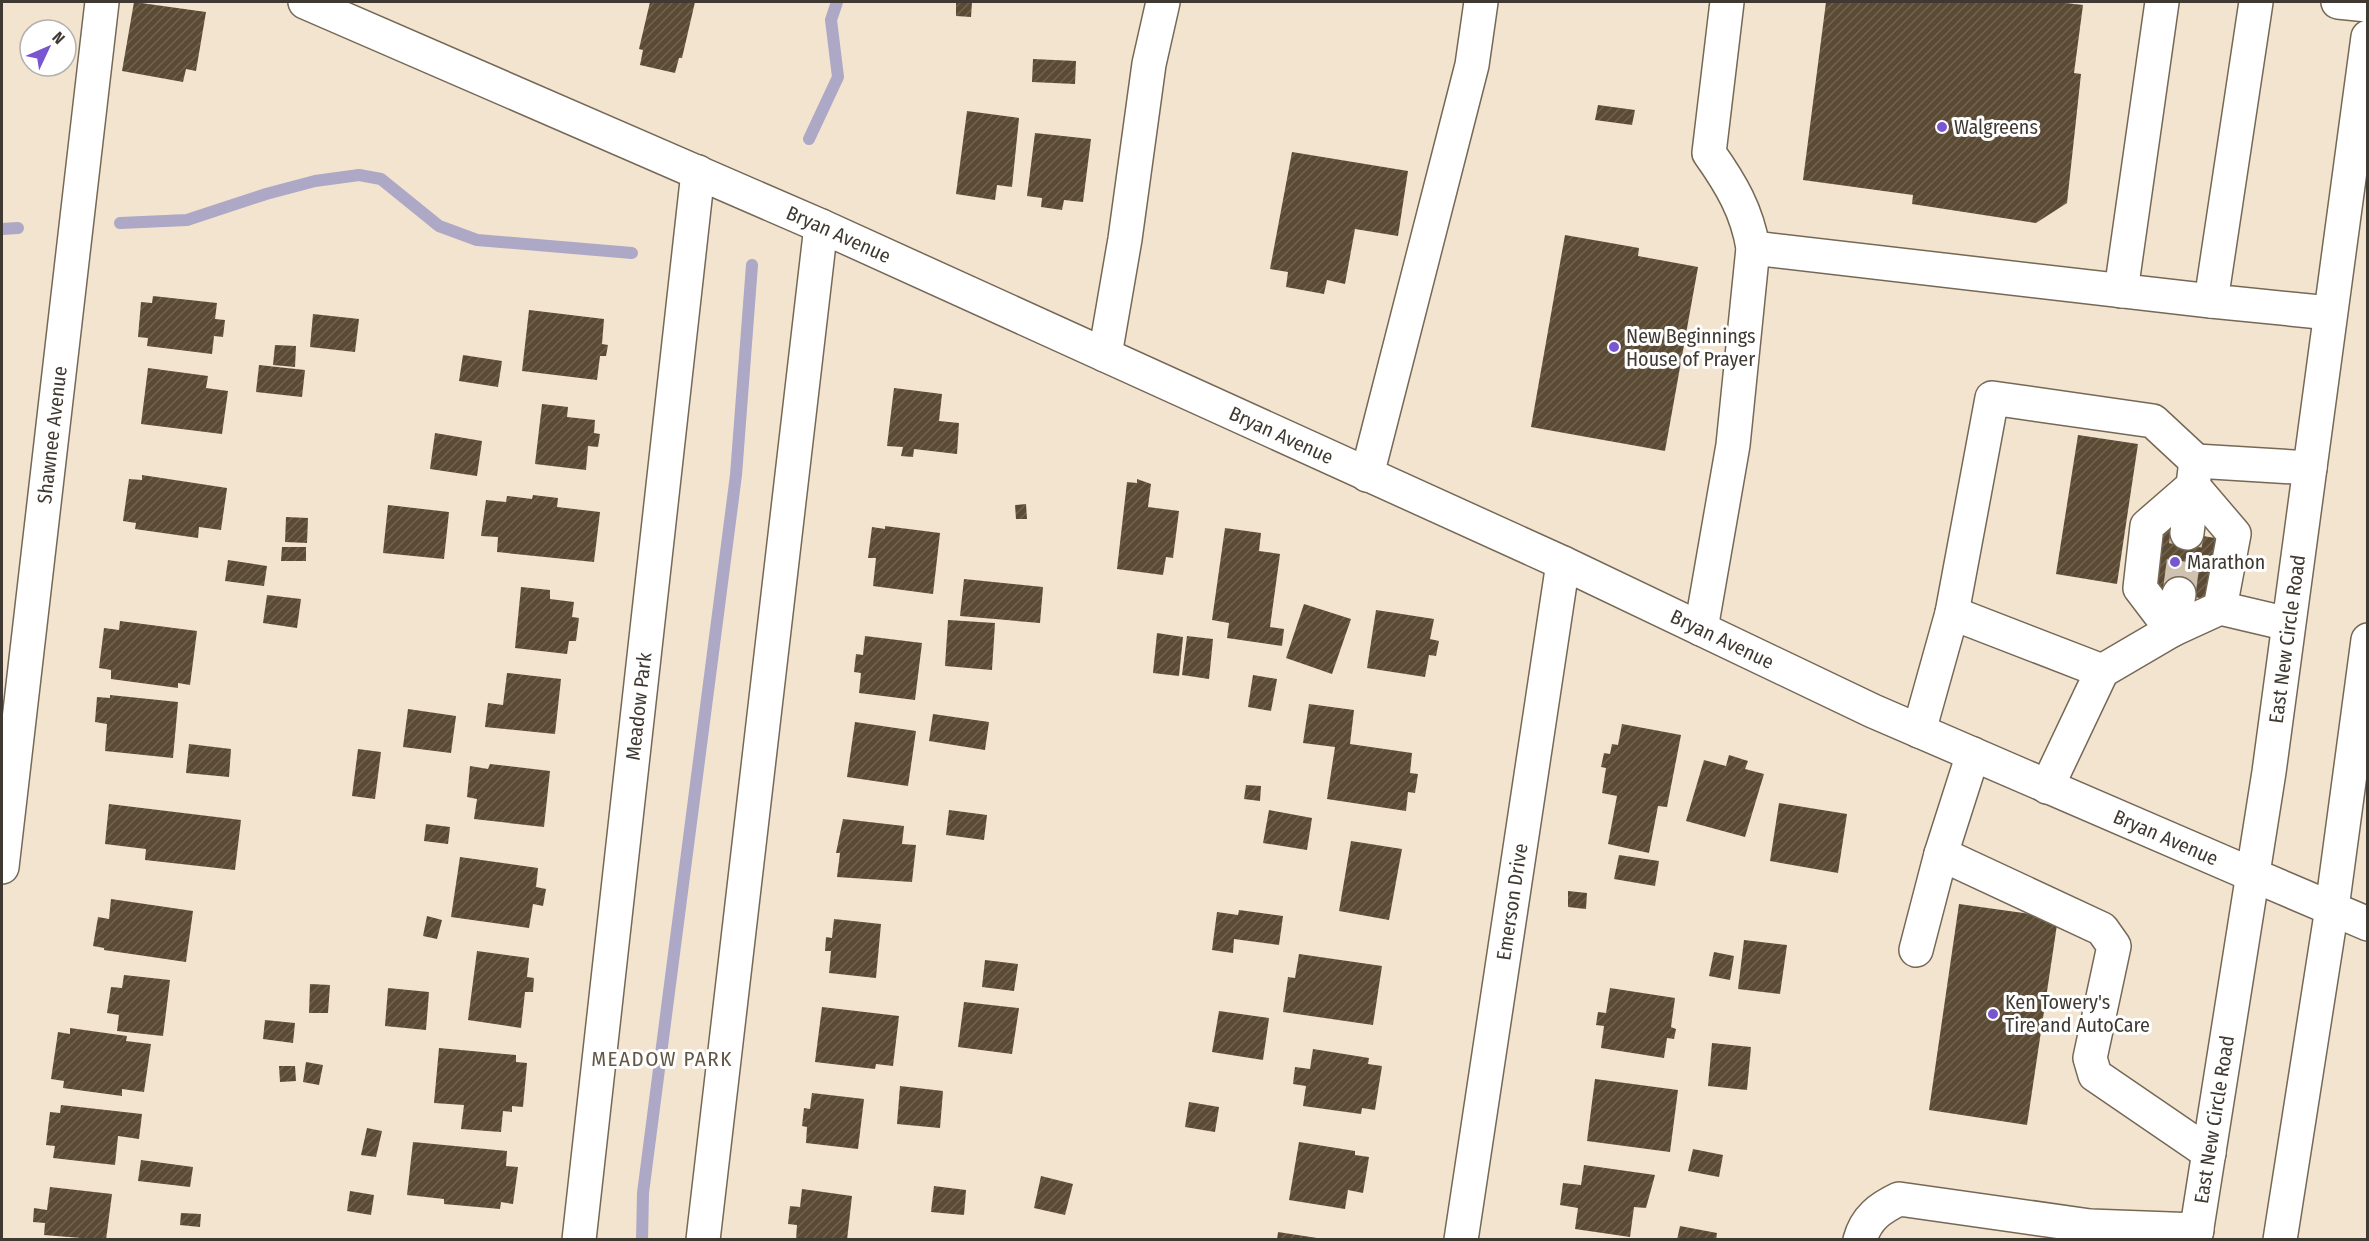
<svg xmlns="http://www.w3.org/2000/svg" width="2369" height="1241" viewBox="0 0 2369 1241" font-family="'Fira Sans Condensed',sans-serif">
  <style>
    .lines { fill: none; stroke-linecap: round; stroke-linejoin: round }
    .stream { stroke: #ada8c5; stroke-width: 12 }
    .building { fill: url(#building-hatch) }
    .minor-tunnel { stroke: #cfc2b0; stroke-width: 33; stroke-dasharray: 33 16; stroke-linecap: butt }
    .minor-casing { stroke: #756856; stroke-width: 36 }
    .major-casing { stroke: #756856; stroke-width: 36 }
    .highway-casing { stroke: #756856; stroke-width: 36 }
    .minor { stroke: #fff; stroke-width: 33 }
    .major { stroke: #fff; stroke-width: 33 }
    .highway { stroke: #fff; stroke-width: 33 }
    .poi-dot { fill: #7956d0; stroke: #fff; stroke-width: 2 }
    .labels { text-anchor: middle; dominant-baseline: central; stroke-width: 6; stroke-linejoin: round; paint-order: stroke }
    .poi-label { font-size: 20px; fill: #3f3931; stroke: #fff; text-anchor: start }
    .street-label { font-size: 20px; fill: #3f3931; stroke: #fff }
    .neighbourhood-label { font-size: 21px; letter-spacing: 1.5px; fill: #635645; stroke: #fff }
  </style>
  <defs>
    <pattern id="building-hatch" width="6" height="6" patternUnits="userSpaceOnUse" patternTransform="scale(1.5)"><rect width="6" height="6" fill="#5c4b34"/><path d="M-1 1l2-2M0 6l6-6M5 7l2-2" fill="none" stroke="#716350"/></pattern>
  </defs>
  <rect width="100%" height="100%" fill="#f3e4d0"/>
  <g class="lines">
    <path class="stream" d="M809,139L838,77L831,20L837,2
      M120,223L187,220L266,194L315,181L359,175L381,179L439,226L477,240L632,253
      M2,229L18,228
      M642,1240L643,1193L736,475L752,265"/>
  </g>
  <path class="building" d="M134,2L206,12L196,71L186,69L183,82L122,71Z
    M650,2H695L682,58H679L675,73L640,65L643,50L639,49Z
    M956,2H972L971,17L956,16Z
    M1826,2H2057L2083,5L2074,73L2081,74L2067,203L2036,223L1912,204L1913,195L1803,180Z
    M1033,59L1076,61L1075,84L1032,82Z
    M1598,105L1635,110L1632,125L1595,120Z
    M967,111L1019,118L1012,187L997,185L995,200L956,194Z
    M1035,133L1091,139L1083,202L1064,200L1062,210L1041,207L1042,198L1027,196Z
    M1292,152L1408,171L1398,236L1355,229L1345,284L1327,280L1324,294L1286,287L1288,272L1270,269Z
    M1565,235L1639,248L1638,256L1698,267L1665,451L1531,427Z
    M153,296L217,303L215,319L225,320L223,337L214,336L212,354L147,346L148,338L138,337L141,302L152,303Z
    M529,310L604,319L602,344L608,345L606,356H600L597,380L522,371Z
    M313,314L359,319L355,352L310,347Z
    M275,345L296,346L295,367L273,365Z
    M463,355L502,361L498,387L459,381Z
    M259,365L305,370L302,397L256,392Z
    M148,368L208,376L206,388L228,391L222,434L141,424Z
    M894,388L942,394L939,421L959,423L957,454L914,449L913,457L901,456L903,447L887,446Z
    M542,404L568,407L567,417L595,420L594,433L600,434L598,447L588,446L586,470L535,464Z
    M435,433L482,441L477,476L430,469Z
    M2078,435L2138,444L2117,584L2056,574Z
    M142,475L227,488L221,530L199,527L198,538L135,529L136,523L123,521L129,479L142,480Z
    M1137,479L1151,484L1148,507L1179,511L1173,558L1166,557L1163,575L1117,569L1127,482L1137,483Z
    M533,495L558,498L557,507L600,512L594,562L497,552L498,537L481,536L486,500L506,502L507,496L532,499Z
    M1026,504L1027,519H1016L1015,505Z
    M388,505L449,512L444,559L383,553Z
    M286,517L308,518L307,543L285,542Z
    M2138,525L2221,539L2212,600L2128,586Z
    M885,526L940,533L933,594L873,586L876,558H868L872,527L885,529Z
    M1225,528L1261,533L1259,551L1280,554L1270,627L1284,629L1282,646L1227,638L1229,623L1212,620Z
    M282,547H306V561H281Z
    M228,560L267,566L264,586L225,581Z
    M964,579L1043,587L1040,623L960,616Z
    M521,587L550,590V599L574,602L572,617L579,618L576,641H569L567,654L515,648Z
    M267,595L301,599L297,628L263,623Z
    M1304,604L1351,619L1332,674L1286,658Z
    M1376,610L1434,619L1430,639L1439,641L1436,656L1429,655L1425,677L1367,668Z
    M948,620L995,623L992,670L945,666Z
    M120,621L197,631L190,685L178,683V688L111,679V670L99,668L104,628L119,630Z
    M1157,633L1183,637L1179,676L1153,673Z
    M865,636L922,643L915,700L859,693L861,673L854,672L856,654L863,655Z
    M1187,636L1213,639L1209,679L1182,675Z
    M507,673L561,679L555,734L485,727L488,703L503,705Z
    M1253,675L1277,679L1271,711L1248,707Z
    M110,695L178,702L173,758L105,751L107,724L95,722L97,697L110,698Z
    M1309,704L1354,710L1350,744L1412,753L1410,773L1418,774L1415,793L1408,792L1406,811L1327,799L1335,747L1303,743Z
    M408,709L456,716L451,753L403,747Z
    M933,714L989,722L985,750L929,741Z
    M855,722L916,731L908,786L847,777Z
    M1622,724L1681,735L1667,807L1658,806L1649,853L1608,844L1617,796L1602,793L1606,768L1601,767L1604,753L1610,754L1612,744L1618,745Z
    M189,744L231,749L229,777L186,773Z
    M358,749L381,752L375,799L352,796Z
    M1729,755L1748,761L1745,769L1764,774L1745,837L1686,821L1704,760L1726,766Z
    M490,764L550,771L544,827L474,819L477,799L467,797L470,766L488,769Z
    M1246,785L1261,786L1260,801L1244,799Z
    M1779,803L1847,814L1838,873L1770,861Z
    M109,804L241,820L235,870L145,860L146,849L105,844Z
    M949,810L987,815L984,840L946,835Z
    M1269,810L1312,818L1307,850L1263,843Z
    M843,819L904,826L902,844L916,845L912,882L837,877L840,853H836Z
    M426,824L450,827L448,844L424,841Z
    M1351,841L1402,849L1389,920L1339,911Z
    M1619,855L1659,861L1655,886L1614,879Z
    M460,857L538,868L536,887L546,889L543,906L533,904L529,928L451,917Z
    M1568,891L1587,893L1586,909L1568,907Z
    M111,899L193,911L186,962L104,950V948L93,946L98,917L109,919Z
    M1959,904L2058,918L2027,1125L1929,1110Z
    M1239,910L1283,916L1279,945L1234,939L1233,953L1212,950L1217,912L1238,915Z
    M427,916L442,920L437,939L423,936Z
    M834,919L881,924L876,978L829,973L831,951H825L826,937L832,938Z
    M1744,940L1787,945L1780,994L1738,989Z
    M477,951L529,958L527,977L534,978L533,992H525L521,1028L468,1020Z
    M1714,952L1734,956L1730,980L1709,976Z
    M1299,954L1382,966L1373,1025L1283,1012L1288,977L1295,978Z
    M985,960L1018,964L1014,991L982,987Z
    M124,975L170,980L163,1036L117,1031L119,1015L107,1013L111,987L122,988Z
    M310,984L330,985L328,1013H309Z
    M388,988L429,992L426,1030L385,1026Z
    M1610,988L1675,998L1671,1027L1676,1029L1674,1039L1667,1038L1664,1058L1601,1048L1604,1026L1596,1025L1598,1012L1606,1013Z
    M964,1002L1019,1008L1012,1054L958,1047Z
    M822,1007L899,1016L893,1066L876,1064L875,1069L815,1062Z
    M1219,1011L1269,1018L1263,1060L1212,1052Z
    M265,1020L295,1023L293,1043L263,1039Z
    M70,1028L127,1036L126,1041L151,1044L144,1092L122,1089V1096L63,1088L64,1081L51,1079L58,1032L70,1034Z
    M1712,1043L1751,1047L1747,1090L1708,1086Z
    M439,1048L516,1055V1062L527,1063L523,1107L512,1106V1112L503,1111L501,1132L461,1129L464,1105L434,1103Z
    M1313,1049L1369,1058L1368,1064L1382,1066L1375,1110L1362,1108L1361,1114L1303,1106L1306,1086L1293,1084L1295,1067L1310,1069Z
    M306,1062L323,1065L319,1085L303,1082Z
    M279,1066H295L296,1081L280,1082Z
    M1595,1079L1678,1090L1670,1152L1587,1141Z
    M900,1086L943,1091L940,1128L897,1124Z
    M812,1093L864,1099L858,1149L806,1143L807,1127L802,1126L804,1108L810,1109Z
    M1189,1102L1219,1107L1215,1132L1185,1127Z
    M61,1105L142,1114L139,1139L118,1136L115,1165L53,1158L55,1146L46,1145L50,1112L60,1113Z
    M367,1128L382,1131L376,1157L361,1155Z
    M413,1142L507,1151L506,1166L518,1167L513,1204L501,1202L500,1209L444,1204V1199L407,1195Z
    M1299,1142L1355,1151V1155L1369,1157L1363,1193L1348,1190L1345,1209L1289,1200Z
    M1693,1149L1723,1155L1719,1177L1688,1171Z
    M141,1160L193,1167L190,1187L138,1181Z
    M1584,1165L1655,1175L1646,1208L1634,1207L1630,1237L1575,1229L1578,1208L1560,1205L1563,1183L1581,1185Z
    M1041,1176L1073,1184L1065,1215L1034,1208Z
    M934,1186L966,1190L964,1215L931,1212Z
    M50,1187L112,1194L106,1240L44,1235L45,1223L33,1222L34,1208L47,1210Z
    M802,1189L852,1196L847,1240H796L797,1225L788,1224L790,1206L800,1207Z
    M350,1191L374,1195L371,1215L347,1211Z
    M181,1213L201,1214L200,1227L180,1225Z
    M1680,1226L1717,1233L1716,1240H1677Z
    M1278,1232L1317,1238V1240H1277Z"/>
  <g class="lines">
    <path class="minor-tunnel" d="M2179,594L2187,533"/>
    <defs>
      <g id="minor">
        <path id="s1" d="M305,2L821,226L1563,563L1873,711L2253,875"/>
        <path d="M2256,2L2211,301L2330,313"/>
        <path d="M2338,2L2368,5"/>
        <path d="M1753,248L2211,301"/>
        <path d="M2121,291L2162,2"/>
        <path d="M1105,355L1125,239L1149,64L1163,2"/>
        <path d="M1367,475L1472,65L1481,2"/>
        <path d="M2187,533L2196,461L2310,468"/>
        <path d="M1952,613L1992,398L2153,421L2196,461"/>
        <path d="M1701,629L1733,445L1753,248C1747,211 1731,184 1709,153L1727,2"/>
        <path d="M2172,630L2140,588L2147,526L2193,486L2234,534L2220,608"/>
        <path d="M2172,630L2179,594"/>
        <path d="M2102,671L2172,630L2220,608L2288,624"/>
        <path d="M1919,731L1952,613L2102,671L2047,787"/>
        <path d="M1973,754L1941,854L2102,929L2114,946L2090,1058L2095,1075L2209,1153"/>
        <path id="s2" d="M2,867L102,2"/>
        <path d="M1916,950L1941,854"/>
        <path id="s3" d="M579,1240L698,172"/>
        <path d="M703,1240L821,226"/>
        <path id="s4" d="M1461,1240L1563,563"/>
        <path d="M1860,1240C1866,1218 1880,1208 1899,1199L2090,1226L2197,1230"/>
      </g>
      <path id="major" d="M2253,875L2368,924"/>
      <g id="highway">
        <path id="s5" d="M2195,1240L2269,772L2368,37"/>
        <path d="M2280,1240L2332,908L2368,640"/>
      </g>
    </defs>
    <use href="#minor" class="minor-casing"/>
    <use href="#major" class="major-casing"/>
    <use href="#highway" class="highway-casing"/>
    <use href="#minor" class="minor"/>
    <use href="#major" class="major"/>
    <use href="#highway" class="highway"/>
  </g>
  <g class="poi-dot">
    <circle cx="1942" cy="127" r="6"/>
    <circle cx="1614" cy="347" r="6"/>
    <circle cx="2175" cy="562" r="6"/>
    <circle cx="1993" cy="1014" r="6"/>
  </g>
  <g class="labels">
    <g class="poi-label">
      <text x="1954" y="127">Walgreens</text>
      <text x="1626" y="336">New Beginnings<tspan x="1626" dy="23">House of Prayer</tspan></text>
      <text x="2187" y="562">Marathon</text>
      <text x="2005" y="1002">Ken Towery's<tspan x="2005" dy="23">Tire and AutoCare</tspan></text>
    </g>
    <g class="street-label">
      <text stroke="none"><textPath href="#s1" startOffset="582">Bryan Avenue</textPath></text>
      <text stroke="none"><textPath href="#s2" startOffset="435">Shawnee Avenue</textPath></text>
      <text stroke="none"><textPath href="#s1" startOffset="1068">Bryan Avenue</textPath></text>
      <text stroke="none"><textPath href="#s1" startOffset="1554">Bryan Avenue</textPath></text>
      <text stroke="none"><textPath href="#s5" startOffset="608">East New Circle Road</textPath></text>
      <text stroke="none"><textPath href="#s3" startOffset="537">Meadow Park</textPath></text>
      <text stroke="none"><textPath href="#s1" startOffset="2040">Bryan Avenue</textPath></text>
      <text stroke="none"><textPath href="#s4" startOffset="342">Emerson Drive</textPath></text>
      <text stroke="none"><textPath href="#s5" startOffset="122">East New Circle Road</textPath></text>
    </g>
    <g class="neighbourhood-label">
      <text x="662" y="1059">MEADOW PARK</text>
    </g>
  </g>
  <rect width="2369" height="1241" fill="none" stroke="#3f3931" stroke-width="6"/>
  <g transform="translate(48 48) rotate(46)"><circle r="28" fill="#ffffff" stroke="#b2b0ad" stroke-width="1.5"/>
  <path d="M0-4.5L10 22L0 15L-10 22Z" fill="#7956d0"/>
  <text y="-9" font-size="16" font-weight="bold" text-anchor="middle" fill="#3f3931">N</text>
  </g>
</svg>
